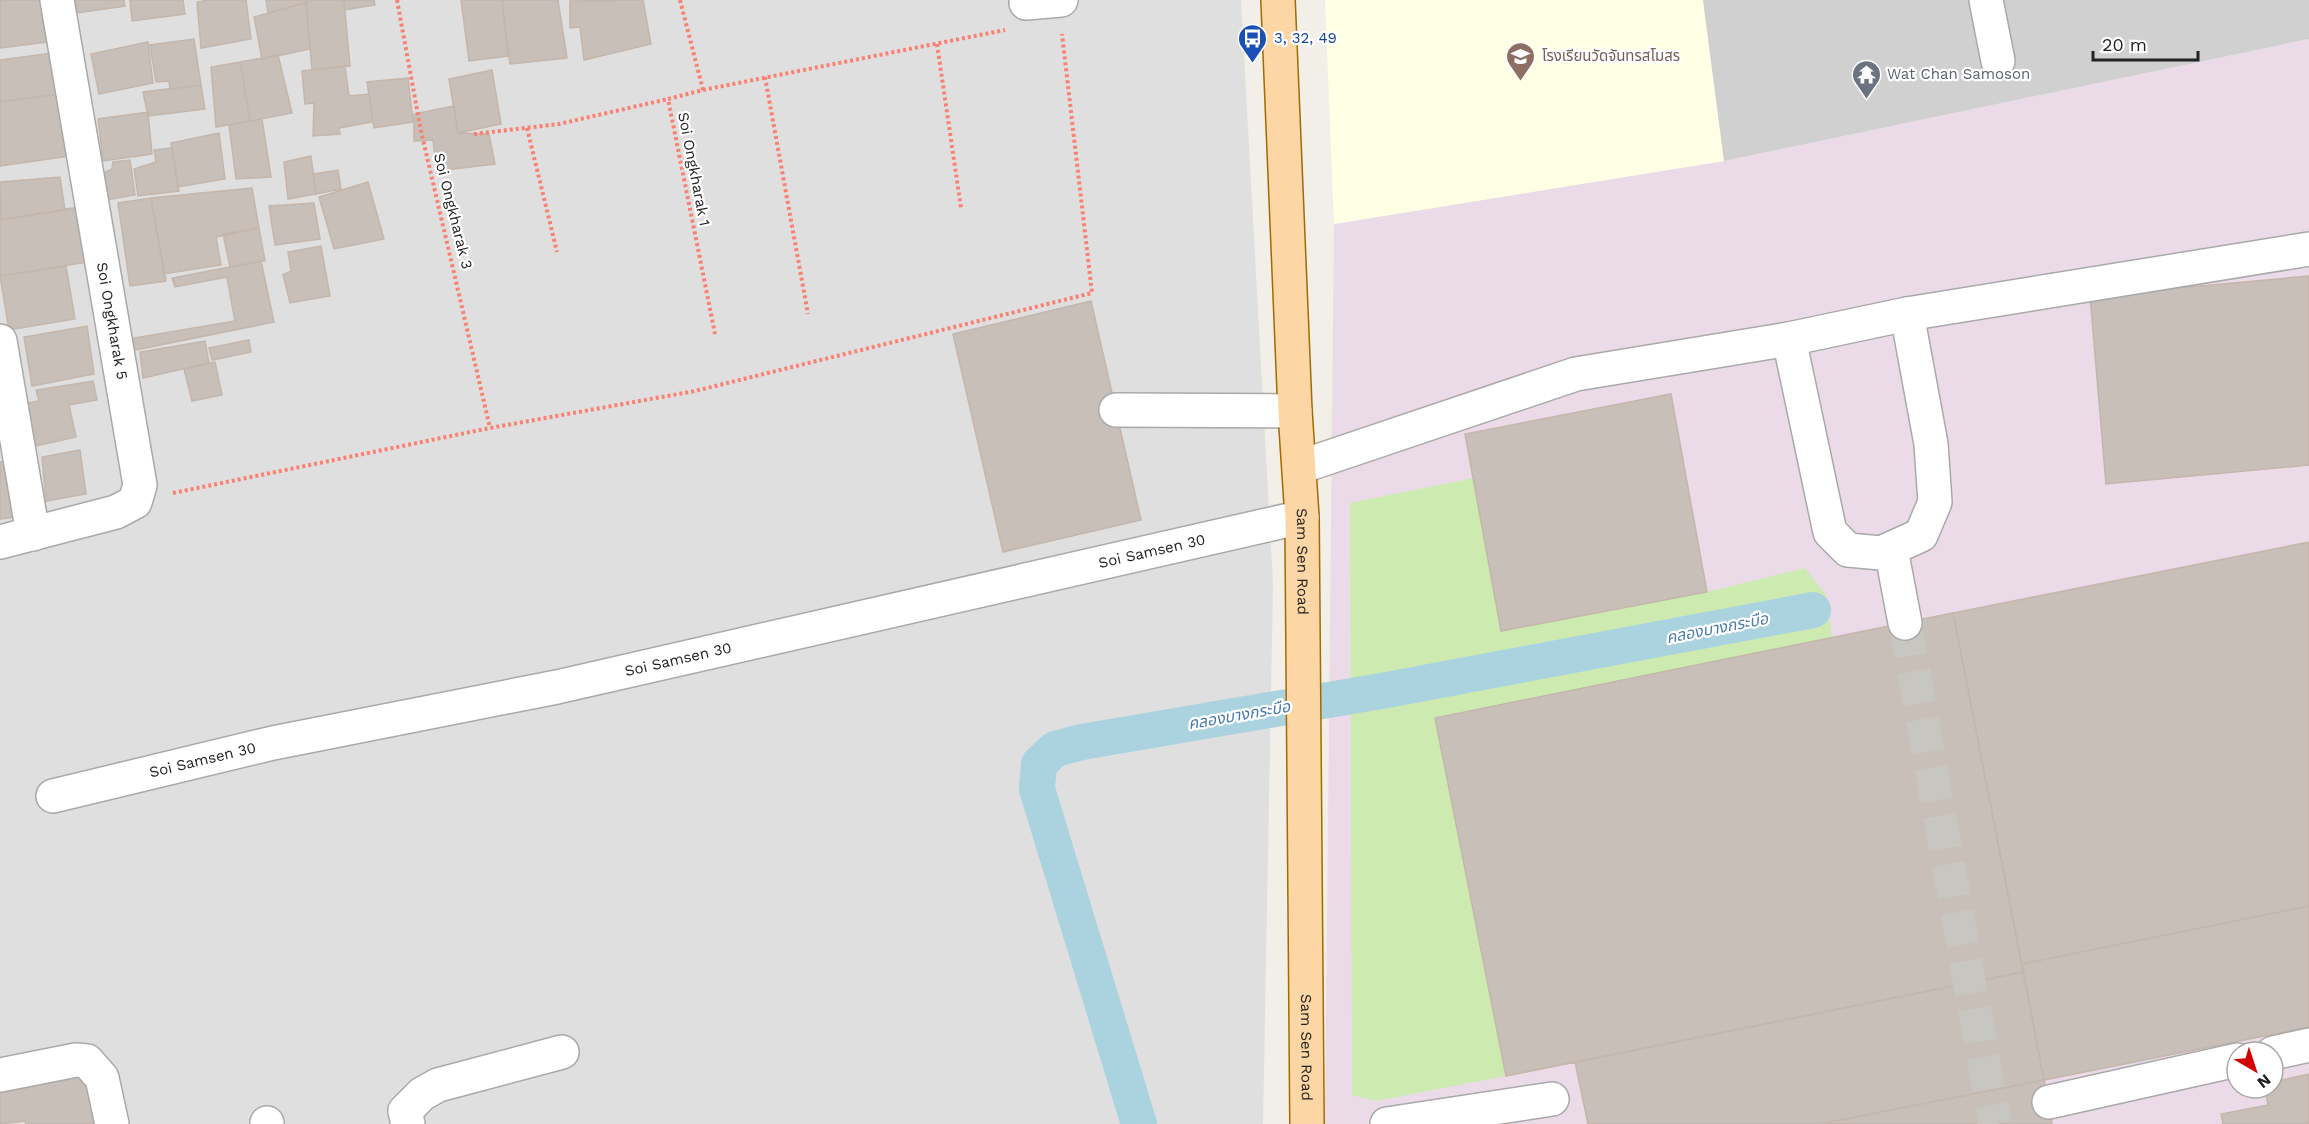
<svg xmlns="http://www.w3.org/2000/svg" width="2309" height="1124" viewBox="0 0 2309 1124" font-family="'Work Sans','Noto Sans Thai',sans-serif">
  <style>
    .residential { fill: #e0dfdf }
    .industrial { fill: #ebdbe8; fill-rule: evenodd }
    .education { fill: #ffffe5 }
    .religious { fill: #d0d0d0 }
    .grass { fill: #cdebb0 }
    .lines { fill: none; stroke-linecap: round; stroke-linejoin: round }
    .canal { stroke: #aad3df; stroke-width: 36 }
    .building { fill: #c7bfb8; stroke: #c4b6ab; stroke-width: 1.5 }
    .minor-tunnel { stroke: #c8c6c1; stroke-width: 33; stroke-dasharray: 33 16; stroke-linecap: butt }
    .minor-casing { stroke: #a9a9a9; stroke-width: 36 }
    .major-casing { stroke: #a06b00; stroke-width: 36 }
    .path { stroke: #fa8072; stroke-width: 4; stroke-dasharray: 3 3; stroke-linecap: butt }
    .minor { stroke: #fff; stroke-width: 33 }
    .major { stroke: #fcd6a4; stroke-width: 33 }
    .labels { text-anchor: middle; dominant-baseline: central; stroke-width: 4.5; stroke-linejoin: round; paint-order: stroke }
    .transit-label { font-size: 15px; fill: #164399; stroke: #fff; text-anchor: start }
    .education-label { font-size: 15px; fill: #785e54; stroke: #fff; text-anchor: start }
    .worship-label { font-size: 15px; fill: #5b616d; stroke: #fff; text-anchor: start }
    .street-label { font-size: 15px; fill: #222; stroke: #fff }
    .water-label { font-size: 16px; font-style: italic; fill: #4a7aab; stroke: #fff }
  </style>
  <rect width="100%" height="100%" fill="#f2efe9"/>
  <path class="residential" d="M0,0H1241L1273,584L1263,1124H0Z"/>
  <path class="industrial" d="M2309,39V1124H1325L1334,224L1724,161ZM2237,1052H2273V1088H2237Z"/>
  <path class="education" d="M1325,0H1703L1724,161L1334,224Z"/>
  <path class="religious" d="M1703,0H2309V39L1724,161Z"/>
  <path class="grass" d="M1473,478L1707,592L1805,568L1826,595L1832,638L1435,718L1506,1076L1376,1101L1352,1095L1350,503Z"/>
  <g class="lines">
    <path class="canal" d="M1139,1124L1037,789L1039,764L1055,749L1082,742L1387,690L1813,610"/>
  </g>
  <path class="building" d="M0,0H47L55,41L0,48Z
    M75,0H124L125,6L77,13Z
    M130,0H183L185,14L132,21Z
    M208,0H246L251,39L201,48L197,2Z
    M266,0H306V3L268,13Z
    M306,0H344L350,66L312,70Z
    M344,0H374L375,5L345,10Z
    M461,0H502L508,56L469,61Z
    M502,0H558L567,58L510,64Z
    M643,0L651,44L584,60L580,27L570,28V1Z
    M306,3L310,49L262,59L254,17Z
    M194,39L201,85L170,89L169,81L156,82L150,45Z
    M148,42L153,83L99,94L91,54Z
    M52,53L61,94L0,102V60Z
    M278,55L292,113L250,121L240,62Z
    M240,62L250,121L216,127L211,67Z
    M345,66L349,96L369,94L373,122L339,128L340,134L313,136L314,103L305,104L302,71Z
    M492,70L501,124L458,133L449,79Z
    M408,78L413,122L374,128L367,82Z
    M201,85L205,109L148,116L143,92Z
    M73,92L83,154L0,166V102Z
    M454,106L458,133L489,134L495,164L437,171L433,140L414,141V114Z
    M148,112L152,154L103,161L98,119Z
    M262,119L271,177L236,179L229,125Z
    M219,133L225,179L178,187L171,143Z
    M172,148L179,191L138,196L134,169L156,162L154,150Z
    M311,156L316,194L288,199L284,162Z
    M130,160L135,195L102,201L98,182H106L104,173L112,169L113,162Z
    M338,170L341,189L316,194L313,174Z
    M60,177L65,210L1,220L0,182Z
    M368,182L384,239L334,249L319,197Z
    M252,188L259,228L216,237L221,265L164,274L151,198Z
    M151,198L166,281L130,286L118,203Z
    M314,203L320,239L275,245L269,206Z
    M78,207L88,262L0,276V220Z
    M259,228L265,261L230,267L223,234Z
    M321,246L330,296L290,303L283,275L291,271L288,252Z
    M261,261L274,322L130,351L128,339L235,321L227,277L175,287L172,278Z
    M66,266L75,319L9,330L0,276Z
    M2309,276V465L2106,484L2090,296Z
    M1091,301L1141,520L1003,552L953,334Z
    M87,326L94,374L32,386L24,337Z
    M249,340L251,352L212,360L209,348Z
    M205,341L209,363L143,378L140,352Z
    M215,362L222,395L192,401L184,369Z
    M93,381L97,400L69,405L76,437L31,447L22,404L39,401L36,390Z
    M1671,394L1707,592L1501,631L1465,434Z
    M80,450L86,494L46,501L42,457Z
    M8,461L15,517L0,519V462Z
    M2309,542V906L2022,964L1953,613Z
    M1953,613L2023,972L1506,1076L1435,718Z
    M2309,906V1027L2044,1080L2022,964Z
    M2023,972L2044,1080L1820,1124H1588L1575,1062Z
    M85,1072L96,1124H26L25,1121L0,1124V1090Z
    M2309,1074V1124H2223L2221,1114L2268,1105L2265,1088H2273V1082Z
    M2044,1080L2052,1124H1820Z"/>
  <g class="lines">
    <path class="minor-tunnel" d="M1905,623L1995,1124"/>
    <defs>
      <g id="minor">
        <path d="M1986,0L1998,61"/>
        <path d="M1026,3L1061,0"/>
        <path d="M1789,339L1830,532L1848,550L1881,553L1921,535L1935,502L1931,444L1907,314"/>
        <path d="M0,341L33,534"/>
        <path d="M1116,410L1295,411"/>
        <path d="M1300,467L1576,374L1789,339L1907,314L2309,249"/>
        <path d="M0,542L116,512L135,502L140,485L57,0"/>
        <path d="M1891,549L1905,623"/>
        <path id="s1" d="M53,796L273,743L557,687L1302,517"/>
        <path d="M2273,1053L2309,1045"/>
        <path d="M0,1075L76,1060L87,1061L102,1078L112,1124"/>
        <path d="M2049,1102L2237,1060"/>
        <path d="M267,1123V1124"/>
        <path d="M408,1124L405,1111L422,1094L438,1085L562,1052"/>
        <path d="M1387,1124L1552,1099"/>
      </g>
      <g id="major">
        <path id="s2" d="M1278,0L1295,411L1302,517L1307,1124"/>
      </g>
    </defs>
    <use href="#minor" class="minor-casing"/>
    <use href="#major" class="major-casing"/>
    <path class="path" d="M397,0L421,131L490,428
      M680,0L703,90L668,99L715,334
      M937,44L961,208
      M765,77L808,314
      M703,90L1005,30
      M527,128L557,252
      M474,134L559,124L668,99
      M173,493L490,428L695,391L1092,293L1062,34"/>
    <use href="#minor" class="minor"/>
    <use href="#major" class="major"/>
  </g>
  <defs>
    <symbol id="bus-pin" viewBox="-11 -11 22 30"><path d="M0 17L-7.5 6A9.5 9.5 0 1 1 7.5 6Z" fill="#1a4fb4" stroke="#fff"/><path d="M-5-6H5V4H4V6H2V4H-2V6H-4V4H-5ZM-3.5-4V0h7V-4ZM-3.5 1.2v1.5H-2V1.2ZM2 1.2v1.5H3.5V1.2Z" fill="#fff"/></symbol>
    <symbol id="school-pin" viewBox="-11 -11 22 30"><path d="M0 17L-7.5 6A9.5 9.5 0 1 1 7.5 6Z" fill="#8d6e63" stroke="#fff"/><path d="M0-5L7-2L0 1L-7-2ZM-4 1L0 2.5L4 1V4Q0 6-4 4Z" fill="#fff"/></symbol>
    <symbol id="temple-pin" viewBox="-11 -11 22 30"><path d="M0 17L-7.5 6A9.5 9.5 0 1 1 7.5 6Z" fill="#6b7280" stroke="#fff"/><path d="M0-6L5-2H3V0L6.5 2.5H4V6H1.5V3h-3V6H-4V2.5H-6.5L-3 0V-2H-5Z" fill="#fff"/></symbol>
  </defs>
  <g fill-rule="evenodd">
    <use href="#bus-pin" x="1236" y="22" width="33" height="45"/>
    <use href="#school-pin" x="1504" y="40" width="33" height="45"/>
    <use href="#temple-pin" x="1850" y="58" width="33" height="45"/>
  </g>
  <g class="labels">
    <g class="transit-label">
      <text x="1274" y="38">3, 32, 49</text>
    </g>
    <g class="education-label">
      <text x="1542" y="56">โรงเรียนวัดจันทรสโมสร</text>
    </g>
    <g class="worship-label">
      <text x="1887" y="74">Wat Chan Samoson</text>
    </g>
    <g class="street-label">
      <text transform="translate(694 169) rotate(79)">Soi Ongkharak 1</text>
      <text transform="translate(453 211) rotate(76)">Soi Ongkharak 3</text>
      <text transform="translate(112 321) rotate(80)">Soi Ongkharak 5</text>
      <text stroke="none"><textPath href="#s1" startOffset="1126">Soi Samsen 30</textPath></text>
      <text stroke="none"><textPath href="#s2" startOffset="562">Sam Sen Road</textPath></text>
      <text stroke="none"><textPath href="#s1" startOffset="640">Soi Samsen 30</textPath></text>
      <text stroke="none"><textPath href="#s1" startOffset="154">Soi Samsen 30</textPath></text>
      <text stroke="none"><textPath href="#s2" startOffset="1048">Sam Sen Road</textPath></text>
    </g>
    <g class="water-label">
      <text transform="translate(1717 628) rotate(-11)">คลองบางกระบือ</text>
      <text transform="translate(1239 715) rotate(-10)">คลองบางกระบือ</text>
    </g>
  </g>
  <g transform="translate(2255 1070) rotate(141)"><circle r="28" fill="#ffffff" stroke="#a7a7a7" stroke-width="1.5"/>
  <path d="M0-4.5L10 22L0 15L-10 22Z" fill="#d40000"/>
  <text y="-9" font-size="16" font-weight="bold" text-anchor="middle" fill="#222222">N</text>
  </g>
  <path d="M2093 51v9h105v-9" fill="none" stroke="#222222" stroke-width="3"/>
  <text x="2102" y="51" font-size="18" fill="#222222" stroke="#ffffff" stroke-width="4.5" paint-order="stroke">20 m</text>
</svg>
